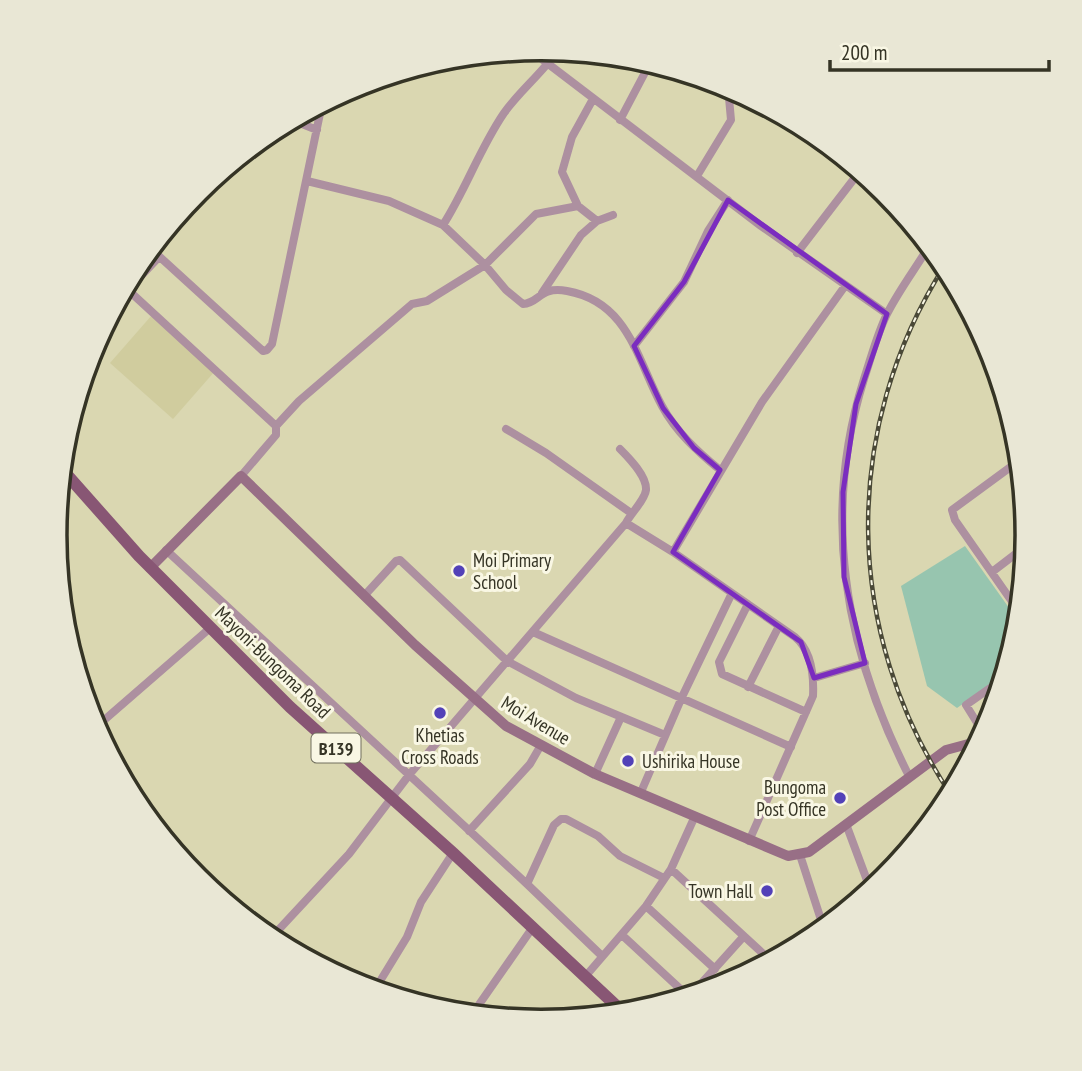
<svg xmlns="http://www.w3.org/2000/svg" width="1082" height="1071" viewBox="0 0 1082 1071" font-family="'PT Sans Narrow',sans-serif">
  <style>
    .built { fill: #d0cc9e }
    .green { fill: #97c5af }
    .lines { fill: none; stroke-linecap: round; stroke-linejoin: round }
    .street { stroke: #ad90a0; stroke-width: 8 }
    .secondary { stroke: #986f86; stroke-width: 10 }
    .primary { stroke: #885674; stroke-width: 12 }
    .rail-casing { stroke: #4a4937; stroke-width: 4.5 }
    .rail { stroke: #f9f7e4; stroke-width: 2; stroke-dasharray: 5; stroke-linecap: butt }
    .marked { fill: none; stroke: #7b2cbf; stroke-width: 5; stroke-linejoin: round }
    .poi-dot { fill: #5241b8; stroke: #f9f7e4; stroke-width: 2.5 }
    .labels { text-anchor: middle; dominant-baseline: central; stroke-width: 6; stroke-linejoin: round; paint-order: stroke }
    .shield { fill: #f9f7e4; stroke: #706e5e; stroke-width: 2 }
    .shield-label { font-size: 18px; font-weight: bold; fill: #353425 }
    .poi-label { font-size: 19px; fill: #353425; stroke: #f9f7e4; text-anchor: start }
    .street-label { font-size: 19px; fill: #353425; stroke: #f9f7e4 }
    .rim { fill: none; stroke: #353425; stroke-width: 3.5 }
  </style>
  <rect width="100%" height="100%" fill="#dad7b1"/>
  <path class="built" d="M152,315L215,371L173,419L110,363Z"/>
  <path class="green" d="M965,546L1019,622L1005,674L957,708L927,686L901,586Z"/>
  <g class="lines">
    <path class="street" d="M530,50L761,226L887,314
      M292,120L317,130
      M620,120L650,63
      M697,176L731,120L728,87
      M307,181L389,201L443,225L485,265L506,290L523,304C540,303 539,286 567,291C629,302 637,360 662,406C676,432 698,452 720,470
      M578,206L562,172L572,137L593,99
      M443,225C466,189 480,148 504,113C516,96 534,80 548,63
      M150,248L263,351L267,350L272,344L322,104
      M797,253L860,171
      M127,289L276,426
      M542,293L581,235L597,221L613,215
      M119,299L159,257
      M634,346L684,282L708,231L728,200
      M506,429L546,453L631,513
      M241,476L276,435V426L299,401L412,304L427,301L485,265L536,214L578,206L597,221
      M626,523L673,552L795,637C812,651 814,675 813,696L749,841
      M166,550L527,884L602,956
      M673,552L762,402L845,286
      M992,572L1026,546
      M364,596L396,561L400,560L507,661L576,698L665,735
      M748,604L719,662L722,674L806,712
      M1020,613L955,520L952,510L1020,460
      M533,632L791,747
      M814,678L865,663
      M748,687L779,626
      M95,728L209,629
      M984,734L966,705L1003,679
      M595,774L621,717
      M909,776C845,650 821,516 864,379C871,358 877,334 887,314C899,290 916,268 929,246
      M641,792L682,697L732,593
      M846,824L871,891
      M469,831L530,764L541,745
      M800,855L824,929
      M671,869L771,961
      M527,884L554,825L561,819H566L598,836L620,856L664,878
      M646,906L715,969
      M622,935L689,997
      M270,939L349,854L409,775L626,523C631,513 645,500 646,490C647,476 629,458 620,449
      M584,978L646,906L671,869L695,816
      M374,991L407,937L421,902L453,853
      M690,996L744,936
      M478,1006L533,927"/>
    <path class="secondary" d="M150,568L241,476L415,645L506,726L595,774L788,856L809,852L946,750L972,743H979"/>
    <path class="primary" d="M61,468L139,556L290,707L453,853L625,1014"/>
    <defs>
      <path id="rail" d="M945,265C840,430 843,632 951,795"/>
    </defs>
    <use href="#rail" class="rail-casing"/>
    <use href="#rail" class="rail"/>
  </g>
  <path class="marked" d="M728,200L887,314L856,404L843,492L844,577L865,663L814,678L801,642L673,552L720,470L694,448L663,408L634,346L684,282Z"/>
  <g class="poi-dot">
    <circle cx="459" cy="571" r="7"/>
    <circle cx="440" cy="713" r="7"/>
    <circle cx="628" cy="761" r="7"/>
    <circle cx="840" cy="798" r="7"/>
    <circle cx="767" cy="891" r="7"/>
  </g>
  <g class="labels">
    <rect class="shield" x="311.5" y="733.5" width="49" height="29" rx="5"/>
    <g class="shield-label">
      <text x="336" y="748">B139</text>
    </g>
    <g class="poi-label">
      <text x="473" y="560">Moi Primary<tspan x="473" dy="22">School</tspan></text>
      <text x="440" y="735" text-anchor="middle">Khetias<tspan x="440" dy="22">Cross Roads</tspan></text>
      <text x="642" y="761">Ushirika House</text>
      <text x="826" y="787" text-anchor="end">Bungoma<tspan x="826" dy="22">Post Office</tspan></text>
      <text x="753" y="891" text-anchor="end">Town Hall</text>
    </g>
    <g class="street-label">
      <text transform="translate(273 662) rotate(44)">Mayoni-Bungoma Road</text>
      <text transform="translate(536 720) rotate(31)">Moi Avenue</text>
    </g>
  </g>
  <path d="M0 0H1082V1071H0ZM67 535a474 474 0 1 1 948 0a474 474 0 1 1-948 0Z" fill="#e9e7d5" fill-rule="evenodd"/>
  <path class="rim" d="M67 535a474 474 0 1 1 948 0a474 474 0 1 1-948 0Z"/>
  <path d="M830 60v10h219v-10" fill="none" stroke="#353425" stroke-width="3.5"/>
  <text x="841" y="60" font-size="21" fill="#353425" stroke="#f9f7e4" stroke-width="5" paint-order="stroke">200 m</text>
</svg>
